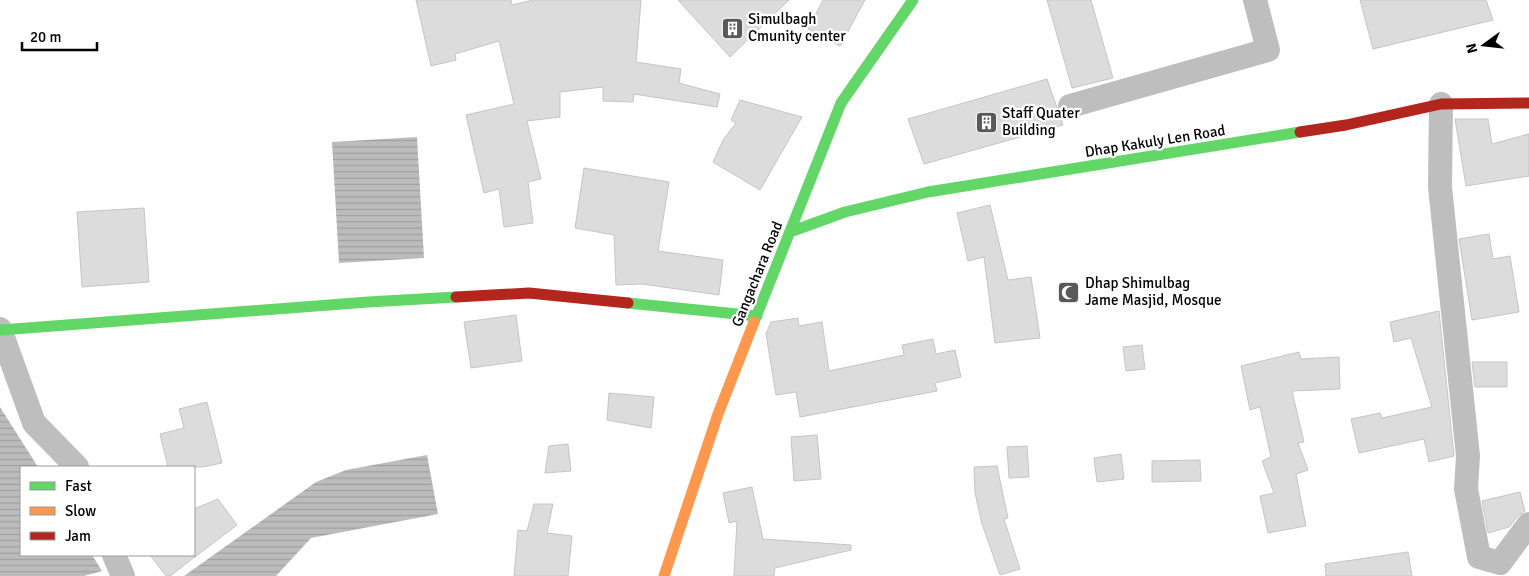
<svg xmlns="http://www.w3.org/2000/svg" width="1529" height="576" viewBox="0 0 1529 576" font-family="Signika,sans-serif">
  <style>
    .water { fill: url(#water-rules) }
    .building { fill: #dcdcdc; stroke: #c5c5c5 }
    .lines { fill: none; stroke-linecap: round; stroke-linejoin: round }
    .street { stroke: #bebebe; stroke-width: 24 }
    .fast { stroke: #63d668; stroke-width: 11 }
    .slow { stroke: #ff974d; stroke-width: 11 }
    .jam { stroke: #b3261e; stroke-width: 11 }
    .labels { text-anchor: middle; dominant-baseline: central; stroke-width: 4.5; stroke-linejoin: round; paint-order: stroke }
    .poi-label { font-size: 15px; fill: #000; stroke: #fff; text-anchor: start }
    .street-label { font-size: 15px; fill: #000; stroke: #fff }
  </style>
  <defs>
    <pattern id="water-rules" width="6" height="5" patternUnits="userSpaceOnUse" patternTransform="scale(1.25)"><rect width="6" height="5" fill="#bcbcbc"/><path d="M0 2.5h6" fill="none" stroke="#a0a0a0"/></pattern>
  </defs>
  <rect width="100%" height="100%" fill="#fff"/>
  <path class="water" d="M417,137L424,258L339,263L332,142Z
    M0,407L38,467H21V555H92L102,571L84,576H0Z
    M427,455L438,514L311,538L276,576H184L316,482L346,470Z"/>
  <path class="building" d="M416,0H511L512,5L533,0H641L636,62L681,69L679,83L720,94L717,107L634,94L633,102L603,101V87L560,92V117L527,121L541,179L528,182L533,223L504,227L499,189L484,193L466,115L514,104L499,41L455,54L456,60L431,66Z
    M678,0H789L730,57Z
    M823,0H865L840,46L808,29Z
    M1047,0H1091L1113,78L1072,88Z
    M1360,0H1486L1493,20L1373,49Z
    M1047,79L1063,125L924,164L908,119Z
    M740,100L802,117L760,190L713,162L723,140L736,123L731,120Z
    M1455,119H1488L1492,144L1529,134V176L1466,186Z
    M584,168L669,182L658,251L723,260L719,295L642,284L616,285L614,235L575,228Z
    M990,205L1008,280L1031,277L1040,338L995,343L984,257L968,261L957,213Z
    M144,208L149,282L82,287L77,212Z
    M1489,234L1493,259L1510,256L1519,312L1472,320L1459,239Z
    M1439,311L1454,456L1429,462L1424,439L1359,453L1351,419L1380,413L1382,418L1432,407L1411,338L1394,342L1390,322Z
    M516,315L522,361L471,368L464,322Z
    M798,318L799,326L822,322L829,371L904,355L902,345L933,339L936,354L955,350L961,377L935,383L937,391L800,417L796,392L776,395L766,334L771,322Z
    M1142,345L1145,369L1126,371L1123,347Z
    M1299,352L1301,359L1339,357L1340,389L1292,391L1304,442L1298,443L1308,470L1296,474L1306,526L1268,533L1260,496L1274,493L1262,461L1271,457L1260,407L1250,410L1241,366Z
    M1472,362H1507V387H1475Z
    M609,393L654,397L651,428L607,420Z
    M207,402L222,463L203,467H168L160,434L184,428L179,409Z
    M817,435L821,479L794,481L791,437Z
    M568,444L571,471L545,473L549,446Z
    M1027,446L1029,477L1009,478L1007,447Z
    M1121,454L1124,479L1097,482L1094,458Z
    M1200,460L1201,481L1152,482V461Z
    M997,466L1008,518L1004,519L1020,569L1000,575L982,524L975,493L974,467Z
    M752,487L763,539L851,545V550L775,568L774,576H734L737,521L729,523L723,493Z
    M1520,492L1525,511L1518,516L1509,527L1488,533L1482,501Z
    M218,499L237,525L170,576H166L150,555H194V509Z
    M534,504H553L547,533L572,536L568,576H514L518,530L527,531Z
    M1408,552L1412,576H1326L1325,564Z"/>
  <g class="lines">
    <path class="street" d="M1441,104L1440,187L1468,456L1466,489L1479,557L1500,563L1529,524
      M1070,106L1268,50L1255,0
      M0,329L34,423L77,467
      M114,555L123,576"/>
    <path class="fast" d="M790,232L845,212L928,192L1300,132
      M628,303L757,316
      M754,322L841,103L913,0
      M1,330L368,302L456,297"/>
    <path class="slow" d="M664,576L718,414L754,322"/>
    <path class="jam" d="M1300,132L1346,125L1441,104L1529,103
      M456,297L529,293L628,303"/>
  </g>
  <defs>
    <symbol id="building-square" viewBox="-11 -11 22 22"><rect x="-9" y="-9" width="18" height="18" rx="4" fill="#595959" stroke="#fff"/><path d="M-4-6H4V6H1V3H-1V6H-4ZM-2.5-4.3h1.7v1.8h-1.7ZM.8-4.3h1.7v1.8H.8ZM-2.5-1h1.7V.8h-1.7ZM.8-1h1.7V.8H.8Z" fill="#fff"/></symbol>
    <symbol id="mosque-square" viewBox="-11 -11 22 22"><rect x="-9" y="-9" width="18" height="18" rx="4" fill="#595959" stroke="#fff"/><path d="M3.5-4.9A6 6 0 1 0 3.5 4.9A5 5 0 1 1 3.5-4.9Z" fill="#fff"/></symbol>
  </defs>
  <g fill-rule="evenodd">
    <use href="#building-square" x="720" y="16" width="25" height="25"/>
    <use href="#building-square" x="974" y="110" width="25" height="25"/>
    <use href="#mosque-square" x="1056" y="280" width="25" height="25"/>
  </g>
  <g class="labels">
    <g class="poi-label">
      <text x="748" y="19">Simulbagh<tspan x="748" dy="17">Cmunity center</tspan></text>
      <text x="1002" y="113">Staff Quater<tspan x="1002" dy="17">Building</tspan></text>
      <text x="1085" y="283">Dhap Shimulbag<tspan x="1085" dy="17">Jame Masjid, Mosque</tspan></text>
    </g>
    <g class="street-label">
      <text transform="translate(1155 141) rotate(-9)">Dhap Kakuly Len Road</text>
      <text transform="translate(757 274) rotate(-68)">Gangachara Road</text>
    </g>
  </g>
  <rect x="20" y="466" width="175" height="90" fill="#ffffff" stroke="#999999"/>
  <rect x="30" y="482" width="25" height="8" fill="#63d668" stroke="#999999"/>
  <text x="65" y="491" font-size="15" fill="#000000">Fast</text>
  <rect x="30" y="507" width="25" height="8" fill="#ff974d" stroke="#999999"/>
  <text x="65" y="516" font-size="15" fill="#000000">Slow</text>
  <rect x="30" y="532" width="25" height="8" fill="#b3261e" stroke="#999999"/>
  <text x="65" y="541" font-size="15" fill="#000000">Jam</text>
  <g transform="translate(1484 45) rotate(255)" stroke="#ffffff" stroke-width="4" paint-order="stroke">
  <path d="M0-4L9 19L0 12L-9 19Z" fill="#000000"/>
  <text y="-8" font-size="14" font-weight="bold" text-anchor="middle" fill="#000000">N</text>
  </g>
  <path d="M22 42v8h75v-8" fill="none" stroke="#000000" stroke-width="2.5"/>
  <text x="30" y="42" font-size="15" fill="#000000" stroke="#ffffff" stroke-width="4" paint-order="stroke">20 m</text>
</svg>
